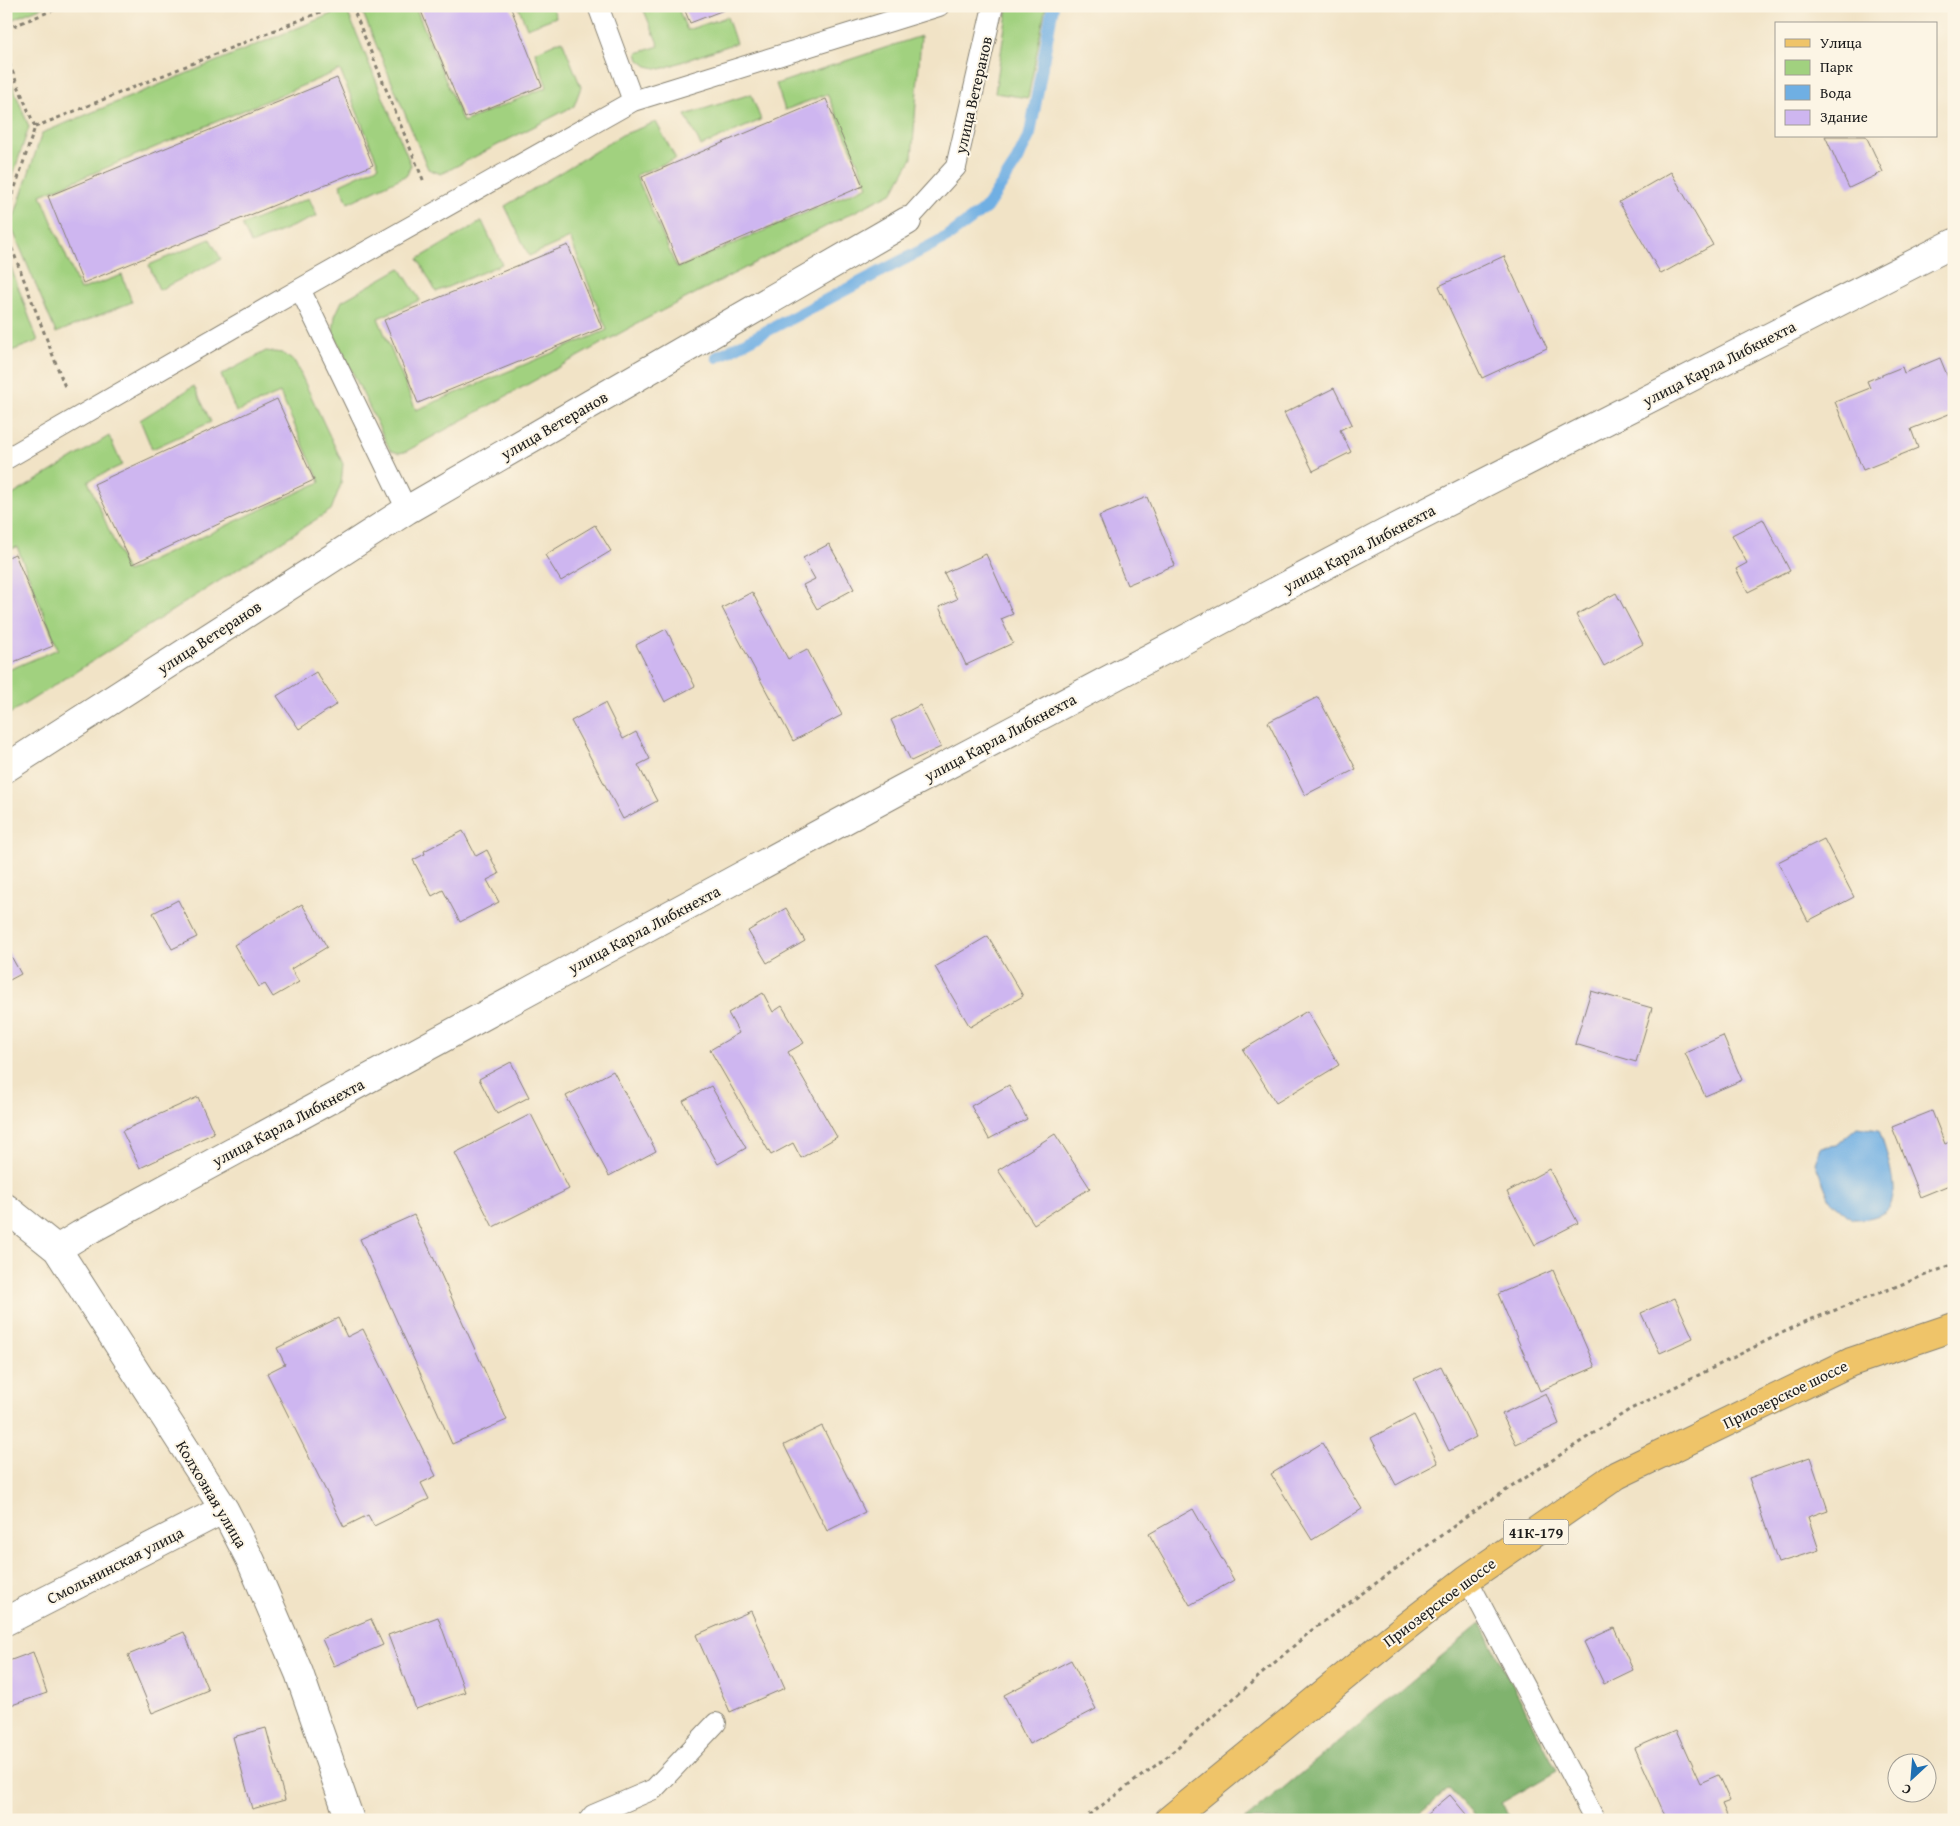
<svg xmlns="http://www.w3.org/2000/svg" width="1960" height="1826" viewBox="0 0 1960 1826" font-family="'Gentium Book Plus',serif">
  <style>
    .green { fill: #a1d17f; stroke: #5e764e }
    .forest { fill: #80b36e; stroke: #4e6845 }
    .water { fill: #6fafe3; stroke: #466680 }
    .lines { fill: none; stroke-linecap: round; stroke-linejoin: round }
    .stream { stroke: #6fafe3; stroke-width: 12 }
    .building { fill: #ceb6f0 }
    .service-casing { stroke: #868071; stroke-width: 22 }
    .minor-casing { stroke: #868071; stroke-width: 30 }
    .primary-casing { stroke: #868071; stroke-width: 30 }
    .path { stroke: #868071; stroke-width: 3; stroke-dasharray: 4 4; stroke-linecap: butt }
    .service { stroke: #fff; stroke-width: 20 }
    .minor { stroke: #fff; stroke-width: 28 }
    .primary { stroke: #efc469; stroke-width: 28 }
    .labels { text-anchor: middle; dominant-baseline: central; stroke-width: 4; stroke-linejoin: round; paint-order: stroke }
    .shield { fill: #fcf5e5; stroke: #5f5d58; stroke-width: 1 }
    .shield-label { font-size: 15px; font-weight: bold; fill: #1c1c1c }
    .street-label { font-size: 16px; fill: #1c1c1c; stroke: #fcf5e5 }
  </style>
  <rect width="100%" height="100%" fill="#fcf5e5"/>
  <filter id="ink" filterUnits="userSpaceOnUse"><feTurbulence type="fractalNoise" baseFrequency=".02" numOctaves="2"/><feDisplacementMap in="SourceGraphic" scale="10" xChannelSelector="R" yChannelSelector="G"/><feConvolveMatrix kernelMatrix="1 2 1 2 8 2 1 2 1" color-interpolation-filters="sRGB"/></filter>
  <filter id="wash" filterUnits="userSpaceOnUse"><feTurbulence type="fractalNoise" baseFrequency=".0096" numOctaves="4" result="noise"/><feDisplacementMap in="SourceGraphic" scale="20" xChannelSelector="R" yChannelSelector="G"/><feGaussianBlur stdDeviation="1.12" result="paint"/><feColorMatrix in="noise" values="0 0 0 0 0 0 0 0 0 0 0 0 0 0 0 0 0 1.4 0 .05"/><feComposite in="paint" operator="in"/></filter>
  <g filter="url(#wash)">
    <rect width="100%" height="100%" fill="#f1e3c6"/>
    <path class="green" d="M6,6H45L6,22Z
      M360,6H415L463,122L547,87L535,52L562,40L581,87L574,106L441,174L428,169Z
      M518,6H552L556,17L527,28Z
      M642,6H677L687,30L727,17L736,43L661,69L647,66L639,60L637,53L659,46Z
      M1008,6H1046L1028,98L995,93Z
      M346,8L411,165L407,175L348,203L340,184L379,166L340,70L41,195L80,290L122,275L132,302L56,333L11,226L42,133Z
      M921,36L912,158L893,192L644,320L405,452L398,453L390,450L333,332L335,316L342,301L400,268L420,300L378,318L416,410L607,330L570,238L529,256L505,206L622,135L656,122L676,159L636,175L677,268L868,186L827,94L785,110L776,84Z
      M6,69L29,127L6,196Z
      M751,94L761,120L701,146L685,115Z
      M309,198L317,216L251,244L242,225Z
      M482,221L502,264L436,292L418,259Z
      M210,239L221,259L159,290L149,265Z
      M6,254L38,341L6,353Z
      M266,351L282,353L295,362L343,464L341,484L331,510L6,716V671L58,649L17,547L6,551V499L109,436L122,465L88,481L127,572L320,482L280,393L236,412L221,375Z
      M194,386L211,422L152,449L140,420Z"/>
    <path class="forest" d="M1481,1623L1557,1771L1501,1803L1514,1820H1478L1449,1789L1412,1820H1245Z"/>
    <path class="water" d="M1857,1127L1879,1130C1885,1148 1903,1198 1886,1211C1876,1218 1864,1219 1852,1219L1830,1200L1815,1163L1821,1147L1836,1145Z"/>
    <g class="lines">
      <path class="stream" d="M717,357L947,237L986,208L1015,164L1030,134L1053,6"/>
    </g>
    <g id="blocks">
      <path class="building" d="M419,6H510L542,86L465,118Z
        M683,6H734L690,23Z
        M337,78L373,165L83,283L48,196Z
        M826,99L863,186L679,265L642,177Z
        M1825,136H1866L1883,172L1849,188Z
        M1671,172L1713,245L1661,274L1619,202Z
        M568,245L602,328L418,403L384,320Z
        M1504,256L1547,348L1482,378L1439,286Z
        M1940,358L1954,392V412L1911,429L1918,448L1863,470L1835,402L1870,388L1867,381L1902,367L1904,373Z
        M1334,388L1352,424L1340,430L1351,452L1313,471L1284,413Z
        M277,399L314,480L132,564L94,484Z
        M1147,497L1175,565L1127,585L1099,516Z
        M1763,519L1790,571L1748,592L1736,569L1747,563L1732,535Z
        M595,525L611,551L561,581L545,555Z
        M829,544L854,589L817,609L803,585L815,579L803,558Z
        M15,554L53,646L6,665V558Z
        M986,554L1013,614L1001,619L1013,643L966,665L939,607L957,599L944,573Z
        M752,592L788,659L807,649L842,715L793,741L722,608Z
        M1616,593L1643,644L1604,666L1576,615Z
        M666,629L695,686L665,702L636,645Z
        M316,672L337,704L299,729L277,696Z
        M1318,697L1356,769L1305,795L1268,722Z
        M605,703L623,739L636,732L650,759L638,765L657,801L623,819L571,721Z
        M920,705L941,747L911,761L891,720Z
        M463,831L476,856L487,850L499,874L487,880L499,902L460,922L443,890L432,896L413,860L425,854L424,851Z
        M1824,839L1854,897L1808,921L1778,862Z
        M178,900L197,937L172,949L153,913Z
        M302,904L327,947L291,969L299,982L273,997L265,984L259,987L234,945Z
        M786,908L805,941L767,963L748,931Z
        M988,936L1023,996L970,1027L935,967Z
        M6,947L21,974L6,982Z
        M1591,991L1652,1008L1636,1062L1575,1044Z
        M763,993L773,1012L782,1006L804,1043L788,1052L837,1137L801,1158L793,1143L771,1155L710,1050L739,1033L728,1013Z
        M1307,1011L1339,1065L1276,1103L1243,1050Z
        M1723,1036L1742,1080L1705,1096L1685,1053Z
        M511,1062L529,1097L497,1114L479,1079Z
        M613,1071L656,1151L609,1176L566,1096Z
        M1009,1085L1027,1119L989,1139L971,1106Z
        M711,1086L746,1148L718,1164L683,1101Z
        M198,1097L214,1133L140,1168L122,1131Z
        M1932,1111L1945,1144L1954,1140V1183L1920,1197L1892,1127Z
        M531,1114L569,1189L493,1227L455,1153Z
        M1055,1134L1090,1188L1034,1224L998,1170Z
        M1549,1169L1578,1223L1535,1245L1507,1192Z
        M414,1215L507,1420L452,1444L360,1239Z
        M1553,1270L1595,1367L1540,1391L1498,1294Z
        M1675,1298L1693,1338L1660,1353L1641,1313Z
        M338,1318L347,1337L363,1329L436,1476L421,1483L429,1499L374,1526L368,1515L344,1527L267,1373L285,1364L277,1348Z
        M1441,1366L1476,1437L1449,1451L1414,1379Z
        M1546,1393L1559,1424L1516,1444L1502,1414Z
        M1414,1415L1438,1463L1396,1485L1371,1438Z
        M822,1426L865,1512L827,1531L784,1445Z
        M1322,1443L1362,1509L1312,1540L1271,1474Z
        M1810,1457L1828,1510L1808,1517L1819,1550L1778,1563L1749,1478Z
        M1193,1509L1234,1580L1190,1605L1149,1534Z
        M751,1611L785,1688L730,1712L696,1635Z
        M438,1617L465,1692L416,1709L388,1635Z
        M371,1619L383,1645L334,1666L322,1639Z
        M1614,1628L1633,1670L1604,1684L1584,1642Z
        M184,1632L208,1690L152,1713L128,1655Z
        M33,1652L47,1693L9,1706L6,1698V1662Z
        M1071,1660L1096,1709L1029,1744L1004,1695Z
        M266,1728L285,1800L252,1809L233,1737Z
        M1676,1730L1700,1783L1718,1775L1730,1801L1722,1804L1729,1820H1667L1635,1748Z
        M1450,1795L1471,1820H1420Z"/>
    </g>
  </g>
  <g filter="url(#ink)">
    <use href="#blocks" fill-opacity="0" stroke="#868071" stroke-width="1"/>
    <g class="lines">
      <defs>
        <path id="service" d="M598,6L633,101
          M907,221L956,167L993,6
          M300,289L407,510
          M6,459L300,289L633,101L939,6
          M1467,1579L1595,1820
          M589,1820L593,1815L654,1789L716,1723"/>
        <path id="minor" d="M6,768L407,510L907,221
          M6,1208L57,1249L224,1509L251,1561L299,1673L350,1820
          M57,1249L80,1235L900,790L1386,533L1954,243
          M6,1621L224,1509"/>
        <path id="primary" d="M1169,1820L1399,1632L1467,1579L1617,1475L1851,1362L1954,1327"/>
      </defs>
      <use href="#service" class="service-casing"/>
      <use href="#minor" class="minor-casing"/>
      <use href="#primary" class="primary-casing"/>
      <path class="path" d="M352,6L424,182
        M6,29L63,6
        M6,56L35,127L6,215
        M35,127L335,6
        M6,233L65,387
        M1082,1820L1163,1760L1312,1630L1476,1510L1629,1410L1802,1323L1954,1264"/>
      <use href="#service" class="service"/>
      <use href="#minor" class="minor"/>
      <use href="#primary" class="primary"/>
    </g>
  </g>
  <g class="labels">
    <rect class="shield" x="1503.5" y="1519.5" width="65" height="25" rx="4"/>
    <g class="shield-label">
      <text x="1536" y="1532">41К-179</text>
    </g>
    <g class="street-label">
      <text transform="translate(973 95) rotate(-77)">улица Ветеранов</text>
      <text transform="translate(1719 363) rotate(-27)">улица Карла Либкнехта</text>
      <text transform="translate(554 425) rotate(-30)">улица Ветеранов</text>
      <text transform="translate(1359 548) rotate(-28)">улица Карла Либкнехта</text>
      <text transform="translate(209 637) rotate(-33)">улица Ветеранов</text>
      <text transform="translate(1000 737) rotate(-28)">улица Карла Либкнехта</text>
      <text transform="translate(644 929) rotate(-28)">улица Карла Либкнехта</text>
      <text transform="translate(288 1122) rotate(-28)">улица Карла Либкнехта</text>
      <text transform="translate(1785 1394) rotate(-26)">Приозерское шоссе</text>
      <text transform="translate(212 1494) rotate(59)">Колхозная улица</text>
      <text transform="translate(115 1565) rotate(-27)">Смольнинская улица</text>
      <text transform="translate(1439 1602) rotate(-37)">Приозерское шоссе</text>
    </g>
  </g>
  <rect width="1960" height="1826" fill="none" stroke="#fcf5e5" stroke-width="25"/>
  <rect x="1775" y="22" width="162" height="115" fill="#fcf5e5" stroke="#a29e95"/>
  <rect x="1785" y="39" width="25" height="8" fill="#efc469" stroke="#a29e95"/>
  <text x="1820" y="48" font-size="15" fill="#1c1c1c">Улица</text>
  <rect x="1785" y="60" width="25" height="15" fill="#a1d17f" stroke="#a29e95"/>
  <text x="1820" y="72" font-size="15" fill="#1c1c1c">Парк</text>
  <rect x="1785" y="85" width="25" height="15" fill="#6fafe3" stroke="#a29e95"/>
  <text x="1820" y="98" font-size="15" fill="#1c1c1c">Вода</text>
  <rect x="1785" y="110" width="25" height="15" fill="#ceb6f0" stroke="#a29e95"/>
  <text x="1820" y="122" font-size="15" fill="#1c1c1c">Здание</text>
  <g transform="translate(1912 1778) rotate(206)"><circle r="24" fill="#fcf5e5" stroke="#a29e95"/>
  <path d="M0-4L9 19L0 12L-9 19Z" fill="#1f6fb2"/>
  <text y="-8" font-size="14" font-weight="bold" text-anchor="middle" fill="#1c1c1c">С</text>
  </g>
</svg>
